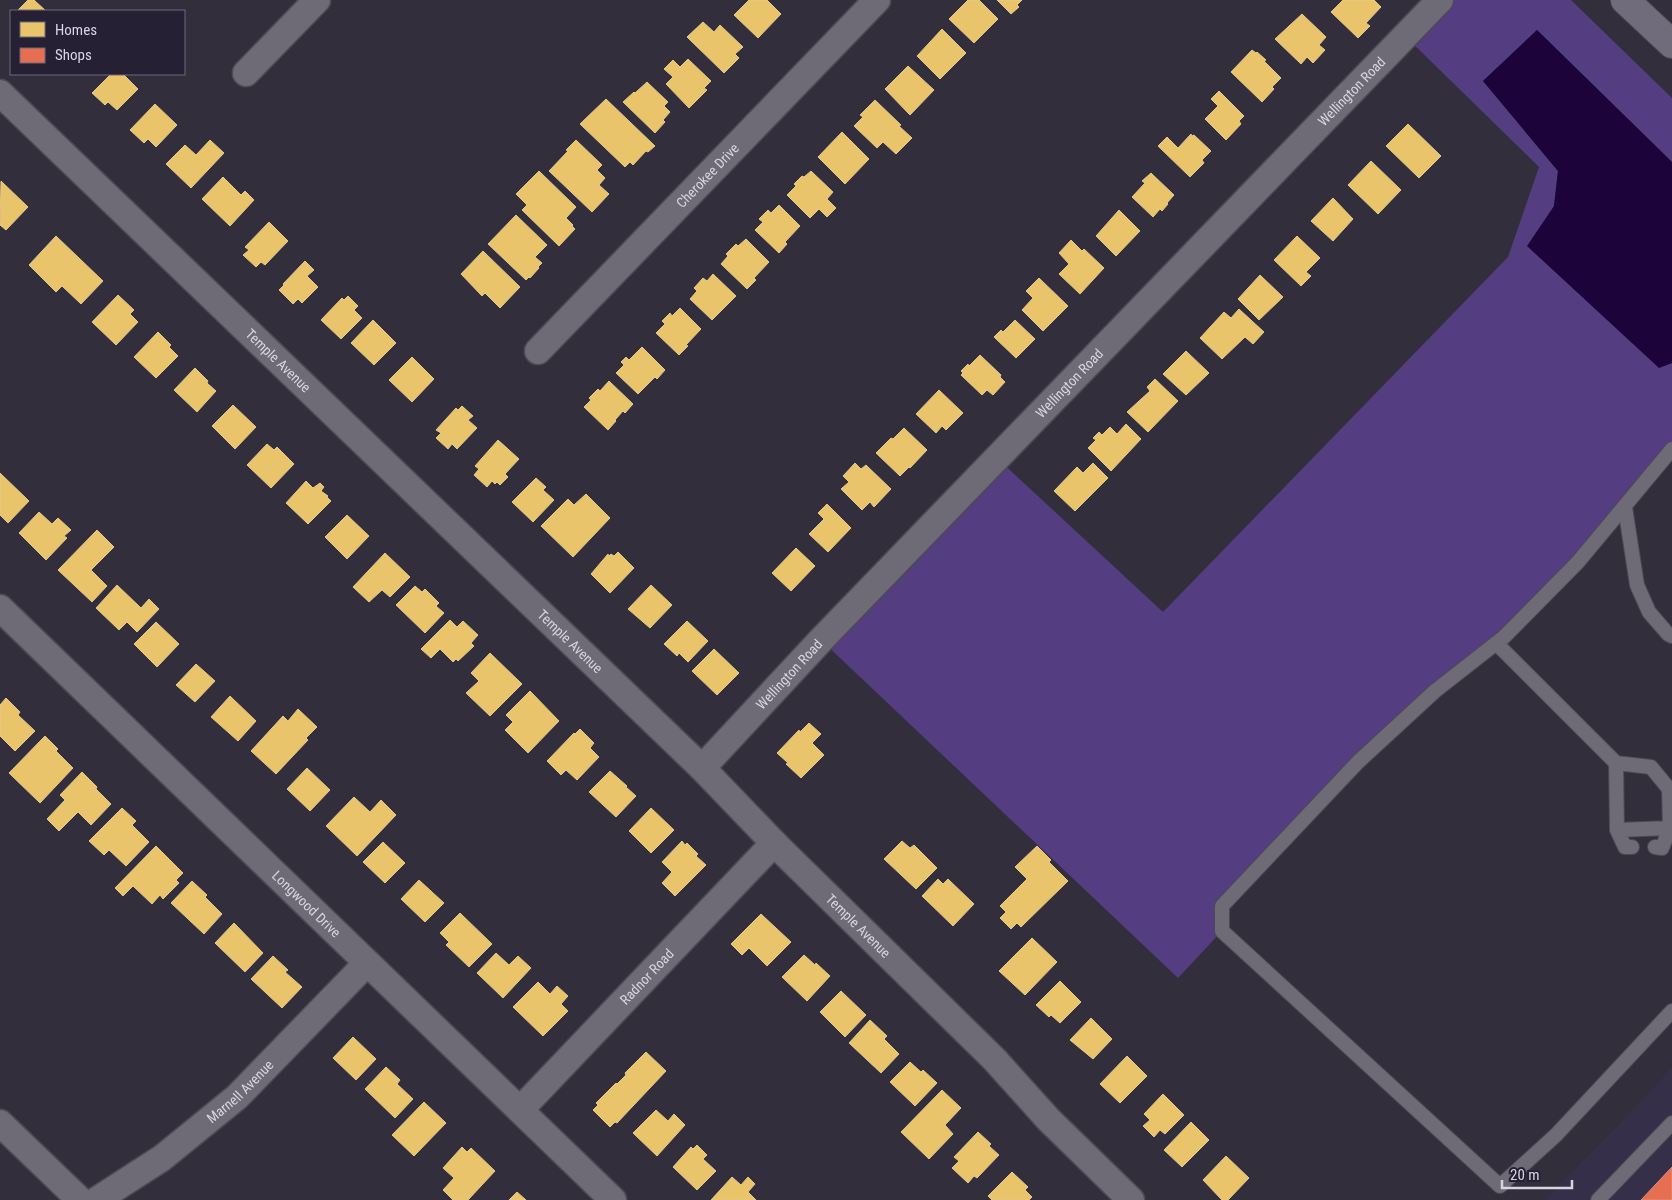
<svg xmlns="http://www.w3.org/2000/svg" width="1672" height="1200" viewBox="0 0 1672 1200" font-family="'Roboto Condensed',sans-serif">
  <style>
    .built { fill: #362f49 }
    .green { fill: #543d80 }
    .water { fill: #1c043a }
    .homes { fill: #e9c46a; stroke: #e4c98e }
    .shops { fill: #e76f51; stroke: #e28e7d }
    .lines { fill: none; stroke-linecap: round; stroke-linejoin: round }
    .service-casing { stroke: #4d4a55; stroke-width: 16 }
    .minor-casing { stroke: #4d4a55; stroke-width: 29 }
    .secondary-casing { stroke: #4d4a55; stroke-width: 30 }
    .service { stroke: #6e6a76; stroke-width: 14 }
    .minor { stroke: #6e6a76; stroke-width: 26 }
    .secondary { stroke: #706c7c; stroke-width: 28 }
    .labels { text-anchor: middle; dominant-baseline: central; stroke-width: 5; stroke-linejoin: round; paint-order: stroke }
    .street-label { font-size: 14px; fill: #d8d5e3; stroke: #262035 }
  </style>
  <rect width="100%" height="100%" fill="#322e3b"/>
  <path class="built" d="M1672,1068V1200H1545L1624,1119Z"/>
  <path class="green" d="M1440,0H1571L1672,98V162L1537,30L1483,81L1558,171L1554,206L1659,367L1672,363V449L1578,562L1435,691L1222,906V931L1178,978L821,640L997,458L1163,612L1508,257L1539,167L1405,36Z"/>
  <path class="water" d="M1537,30L1672,162V363L1659,368L1527,246L1554,206L1558,171L1483,81Z"/>
  <path class="homes" d="M28,0H34L46,11H17Z
    M749,0H767L781,14L758,38L734,15Z
    M968,0H979L998,19L974,43L949,19Z
    M997,0H1022L1017,5L1019,7L1011,14Z
    M1343,0H1374L1381,7L1366,23L1370,26L1358,38L1331,12Z
    M1302,14L1326,37L1319,45L1325,50L1313,63L1307,57L1301,64L1275,39Z
    M703,22L714,32L720,25L743,47L735,54L739,58L724,73L687,37Z
    M942,29L966,53L940,79L917,56Z
    M1252,50L1256,53L1257,52L1266,60L1264,61L1281,78L1272,87L1274,89L1262,102L1231,72Z
    M688,59L711,81L704,88L707,90L689,108L666,84L673,77L664,69L673,60L680,67Z
    M908,66L934,90L910,115L885,89Z
    M111,74H123L138,89L117,110L108,102L105,105L92,93Z
    M647,82L668,102L664,106L670,112L663,120L665,122L655,133L623,102L634,92L635,93Z
    M1219,91L1244,116L1239,121L1241,124L1226,140L1205,119L1218,106L1211,99Z
    M606,99L655,146L648,152L646,151L633,165L630,162L625,167L580,124Z
    M875,100L901,125L899,126L912,138L896,154L883,142L877,148L854,126L863,117L860,115Z
    M155,104L177,125L156,147L148,139L144,143L130,130Z
    M1408,124L1441,156L1419,178L1386,146Z
    M842,132L869,159L845,184L818,157Z
    M1191,134L1192,136L1194,135L1211,151L1202,160L1204,163L1190,177L1158,146L1167,137L1178,148Z
    M210,140L224,153L191,188L166,164L185,145L196,155Z
    M576,140L602,165L597,170L605,178L599,185L609,194L592,212L549,171L568,151L566,150Z
    M1371,161L1401,190L1378,214L1348,185Z
    M539,171L576,207L566,218L573,225L572,226L575,229L559,246L522,210L527,205L516,194Z
    M811,171L833,192L827,199L836,208L827,217L819,209L810,218L787,195L796,186L794,184L802,176L804,177Z
    M1151,173L1174,195L1167,203L1168,204L1162,211L1160,209L1153,217L1132,197L1145,183L1142,181Z
    M223,177L241,195L245,191L254,200L230,226L202,199Z
    M1,181L28,207L6,230L0,225Z
    M1333,198L1353,219L1333,241L1311,221Z
    M779,205L800,226L785,242L787,244L779,253L755,230L763,222L759,219L768,210L771,213Z
    M1119,210L1140,231L1116,256L1096,236Z
    M516,215L547,245L535,257L542,263L538,267L539,268L530,278L529,277L526,280L488,244Z
    M269,222L288,241L265,265L261,262L256,267L243,255L249,250L245,247Z
    M56,236L103,281L81,304L62,286L56,292L29,265Z
    M1297,236L1320,258L1306,272L1311,276L1301,286L1274,260Z
    M746,239L769,262L754,278L756,280L747,289L721,264L728,256L726,254L736,244L738,246Z
    M1071,240L1082,251L1084,249L1104,268L1080,294L1059,274L1069,264L1059,253Z
    M483,251L520,287L500,308L485,293L482,296L461,274Z
    M305,261L314,270L307,276L318,287L302,303L298,299L293,304L279,290L284,285L283,284Z
    M713,274L736,296L712,320L690,299L697,291L694,288L703,278L707,281Z
    M1260,275L1283,297L1259,320L1238,299Z
    M1039,278L1068,306L1043,331L1022,310L1033,298L1026,291Z
    M118,295L134,310L130,314L138,322L116,345L92,322Z
    M348,296L358,306L354,310L362,318L341,339L321,320L342,298L344,300Z
    M680,308L701,329L686,345L688,346L679,355L656,333L665,324L662,321L670,313L672,316Z
    M1239,309L1264,332L1253,344L1245,337L1222,359L1200,338L1224,312L1231,318Z
    M373,320L396,343L374,365L351,343Z
    M1015,320L1035,339L1016,358L994,337L1001,330L1003,332Z
    M158,332L171,345L169,347L178,356L156,378L134,357Z
    M642,347L665,370L657,379L655,377L638,394L616,373L624,365L621,362L626,357L629,360Z
    M1186,351L1209,373L1186,395L1163,374Z
    M980,355L1001,375L1000,377L1005,382L993,395L987,390L982,395L961,375L963,373L961,371L968,364L969,366Z
    M412,357L434,379L412,402L389,380Z
    M195,368L208,381L207,383L216,391L197,412L174,390Z
    M1155,379L1178,401L1148,432L1127,412L1150,391L1147,387Z
    M609,381L633,404L625,413L623,411L615,420L616,421L608,430L584,407L591,400L589,398L598,389L600,391Z
    M939,390L963,413L946,430L942,426L936,433L916,414Z
    M233,405L256,427L235,449L212,426Z
    M462,406L473,416L468,420L477,428L457,449L452,444L448,449L436,438L441,433L436,430L456,408L458,410Z
    M1126,424L1141,439L1111,471L1088,448L1096,440L1093,438L1099,432L1102,435L1110,427L1117,434Z
    M904,428L927,450L910,468L909,467L900,476L876,453L891,438L893,439Z
    M498,440L519,459L505,474L508,477L500,485L497,482L495,484L492,481L487,487L474,475L479,469L475,466Z
    M267,444L274,450L277,447L294,464L271,488L247,465Z
    M855,463L861,469L866,465L891,489L874,507L870,502L862,510L841,489L849,482L843,476Z
    M1093,463L1108,478L1075,511L1054,491L1077,467L1083,473Z
    M0,473L29,501L8,523L0,515Z
    M536,478L546,487L543,490L554,500L533,522L512,502Z
    M306,481L313,488L320,483L324,487L321,491L328,496L327,497L331,501L308,524L286,503Z
    M586,494L610,518L573,557L541,526L568,499L574,505Z
    M827,504L851,528L828,552L809,534L824,519L818,513Z
    M39,512L52,524L58,518L71,530L64,536L67,538L46,560L19,533Z
    M347,515L369,536L347,559L325,537Z
    M97,530L114,547L91,570L107,586L92,602L58,570Z
    M796,548L815,566L791,591L772,573Z
    M618,552L634,568L610,593L591,574L608,554L609,556L611,554L614,556Z
    M385,553L410,577L390,597L382,590L369,602L353,587Z
    M117,585L141,608L149,599L159,609L137,632L127,622L119,630L96,608Z
    M651,585L672,605L650,628L628,609Z
    M415,586L422,592L425,589L439,603L436,606L444,613L425,633L396,605Z
    M450,620L457,627L463,621L478,635L471,643L474,646L458,661L456,659L453,662L440,649L431,658L421,649Z
    M687,621L708,641L688,662L679,653L677,656L664,644Z
    M156,622L179,644L157,667L134,644Z
    M714,649L739,673L717,695L692,671Z
    M490,653L522,684L490,716L466,693L479,681L471,673Z
    M196,664L215,681L195,702L176,685Z
    M530,691L559,721L528,753L505,730L513,722L506,715Z
    M230,696L256,721L238,741L211,717Z
    M6,698L20,712L18,715L35,731L15,751L0,736V705Z
    M298,709L317,727L306,738L308,740L276,774L251,751L283,716L288,721Z
    M809,723L821,734L812,743L824,755L801,778L786,764L788,763L777,753L799,730L800,732Z
    M580,729L594,743L590,748L599,757L577,780L566,770L561,775L547,761L574,733L575,734Z
    M45,736L58,749L56,751L73,768L40,803L9,773Z
    M307,768L330,790L310,811L287,789Z
    M610,771L627,786L626,787L636,796L616,817L589,792Z
    M82,772L97,787L96,789L111,804L91,825L78,812L59,831L47,819L65,800L60,795Z
    M354,797L370,812L381,800L396,815L357,856L326,826Z
    M122,808L136,821L132,825L149,842L126,866L109,850L104,855L89,841Z
    M651,808L674,830L651,853L629,831Z
    M682,841L685,845L687,843L698,854L696,856L706,865L675,896L662,883L672,872L662,862Z
    M902,841L910,848L914,845L937,868L916,889L884,859Z
    M383,842L405,863L385,883L363,862Z
    M156,846L183,873L176,880L179,883L163,899L160,895L152,904L133,886L123,896L115,888Z
    M1037,846L1051,860L1049,862L1068,881L1021,927L1017,923L1011,929L1000,918L1006,912L1000,906L1027,879L1015,867Z
    M938,879L943,884L948,879L974,904L953,926L922,896Z
    M419,880L444,903L425,922L401,899Z
    M192,881L207,895L205,897L222,914L204,934L171,903Z
    M460,913L492,944L469,967L446,945L449,942L440,933Z
    M761,914L791,942L767,966L749,948L742,955L731,944Z
    M234,923L263,953L245,972L215,943Z
    M1032,938L1057,962L1025,995L999,971Z
    M496,953L509,965L518,956L531,968L503,998L477,973Z
    M804,955L815,965L816,963L830,976L807,1001L782,977Z
    M273,956L288,970L285,972L302,987L282,1008L251,979Z
    M1060,981L1081,1002L1060,1023L1051,1015L1049,1017L1036,1005Z
    M538,982L550,994L557,986L568,996L561,1004L568,1011L543,1036L513,1007Z
    M841,991L866,1015L845,1037L820,1012Z
    M1091,1018L1112,1039L1093,1059L1070,1040Z
    M870,1020L887,1036L884,1039L899,1054L881,1073L849,1043Z
    M353,1037L376,1059L356,1080L333,1058Z
    M646,1052L666,1071L617,1123L615,1122L610,1127L593,1110L598,1105L596,1103L616,1083L617,1084L626,1075L625,1073Z
    M1127,1056L1147,1076L1120,1103L1100,1084Z
    M910,1062L921,1072L923,1070L937,1083L915,1106L890,1082Z
    M386,1067L400,1080L397,1084L413,1099L395,1118L365,1089Z
    M942,1090L961,1108L945,1125L953,1134L929,1159L901,1132Z
    M1163,1094L1184,1115L1165,1134L1160,1130L1154,1137L1143,1126L1150,1120L1144,1114Z
    M424,1102L446,1123L414,1156L392,1135Z
    M656,1110L668,1121L674,1114L685,1125L657,1156L633,1133Z
    M1191,1122L1209,1140L1182,1167L1164,1150Z
    M978,1132L991,1144L989,1146L999,1155L977,1178L974,1176L968,1183L952,1168L959,1161L954,1157Z
    M697,1145L707,1155L703,1159L716,1171L697,1190L673,1167L691,1147L693,1149Z
    M462,1147L467,1152L471,1148L495,1171L468,1200H453L443,1190L454,1178L443,1168Z
    M1226,1156L1249,1178L1228,1200H1222L1203,1180Z
    M1012,1172L1028,1187L1025,1190L1032,1197L1029,1200H992L988,1196Z
    M732,1177L741,1185L748,1177L755,1184L748,1192L756,1200H711Z
    M517,1192L526,1200H509Z"/>
  <path class="shops" d="M1672,1167V1200H1641Z"/>
  <g class="lines">
    <defs>
      <path id="service" d="M1672,449L1578,562L1504,637L1435,691L1358,762L1222,906V931L1500,1186L1556,1135L1672,1011
        M1625,507L1637,585L1649,612L1668,634L1672,636
        M1496,643L1616,763L1651,767L1669,789L1670,828L1617,830L1616,763
        M1617,830L1625,847H1632
        M1655,847L1662,848L1670,828
        M1598,1200L1672,1123"/>
      <g id="minor">
        <path d="M246,73L317,0"/>
        <path id="s1" d="M0,93L702,768L774,843L995,1060L1048,1119L1131,1200"/>
        <path id="s2" d="M538,351L877,0"/>
        <path id="s3" d="M0,608L613,1200"/>
        <path id="s4" d="M702,768L821,640L1440,0"/>
        <path id="s5" d="M520,1110L774,843"/>
        <path d="M0,1123L80,1200"/>
        <path id="s6" d="M97,1200L162,1158L237,1097L367,963"/>
      </g>
      <path id="secondary" d="M1625,0L1672,44"/>
    </defs>
    <use href="#service" class="service-casing"/>
    <use href="#minor" class="minor-casing"/>
    <use href="#secondary" class="secondary-casing"/>
    <use href="#service" class="service"/>
    <use href="#minor" class="minor"/>
    <use href="#secondary" class="secondary"/>
  </g>
  <g class="labels">
    <g class="street-label">
      <text stroke="none"><textPath href="#s4" startOffset="938">Wellington Road</textPath></text>
      <text stroke="none"><textPath href="#s2" startOffset="244">Cherokee Drive</textPath></text>
      <text stroke="none"><textPath href="#s1" startOffset="386">Temple Avenue</textPath></text>
      <text stroke="none"><textPath href="#s4" startOffset="532">Wellington Road</textPath></text>
      <text stroke="none"><textPath href="#s1" startOffset="791">Temple Avenue</textPath></text>
      <text stroke="none"><textPath href="#s4" startOffset="128">Wellington Road</textPath></text>
      <text stroke="none"><textPath href="#s3" startOffset="426">Longwood Drive</textPath></text>
      <text stroke="none"><textPath href="#s1" startOffset="1196">Temple Avenue</textPath></text>
      <text stroke="none"><textPath href="#s5" startOffset="184">Radnor Road</textPath></text>
      <text stroke="none"><textPath href="#s6" startOffset="180">Marnell Avenue</textPath></text>
    </g>
  </g>
  <rect x="10" y="10" width="175" height="65" fill="#262035" stroke="#6d687b"/>
  <rect x="20" y="22" width="25" height="15" fill="#e9c46a" stroke="#6d687b"/>
  <text x="55" y="35" font-size="15" fill="#d8d5e3">Homes</text>
  <rect x="20" y="48" width="25" height="15" fill="#e76f51" stroke="#6d687b"/>
  <text x="55" y="60" font-size="15" fill="#d8d5e3">Shops</text>
  <path d="M1502 1180v8h70v-8" fill="none" stroke="#d8d5e3" stroke-width="2.5"/>
  <text x="1510" y="1180" font-size="15" fill="#d8d5e3" stroke="#262035" stroke-width="4" paint-order="stroke">20 m</text>
</svg>
